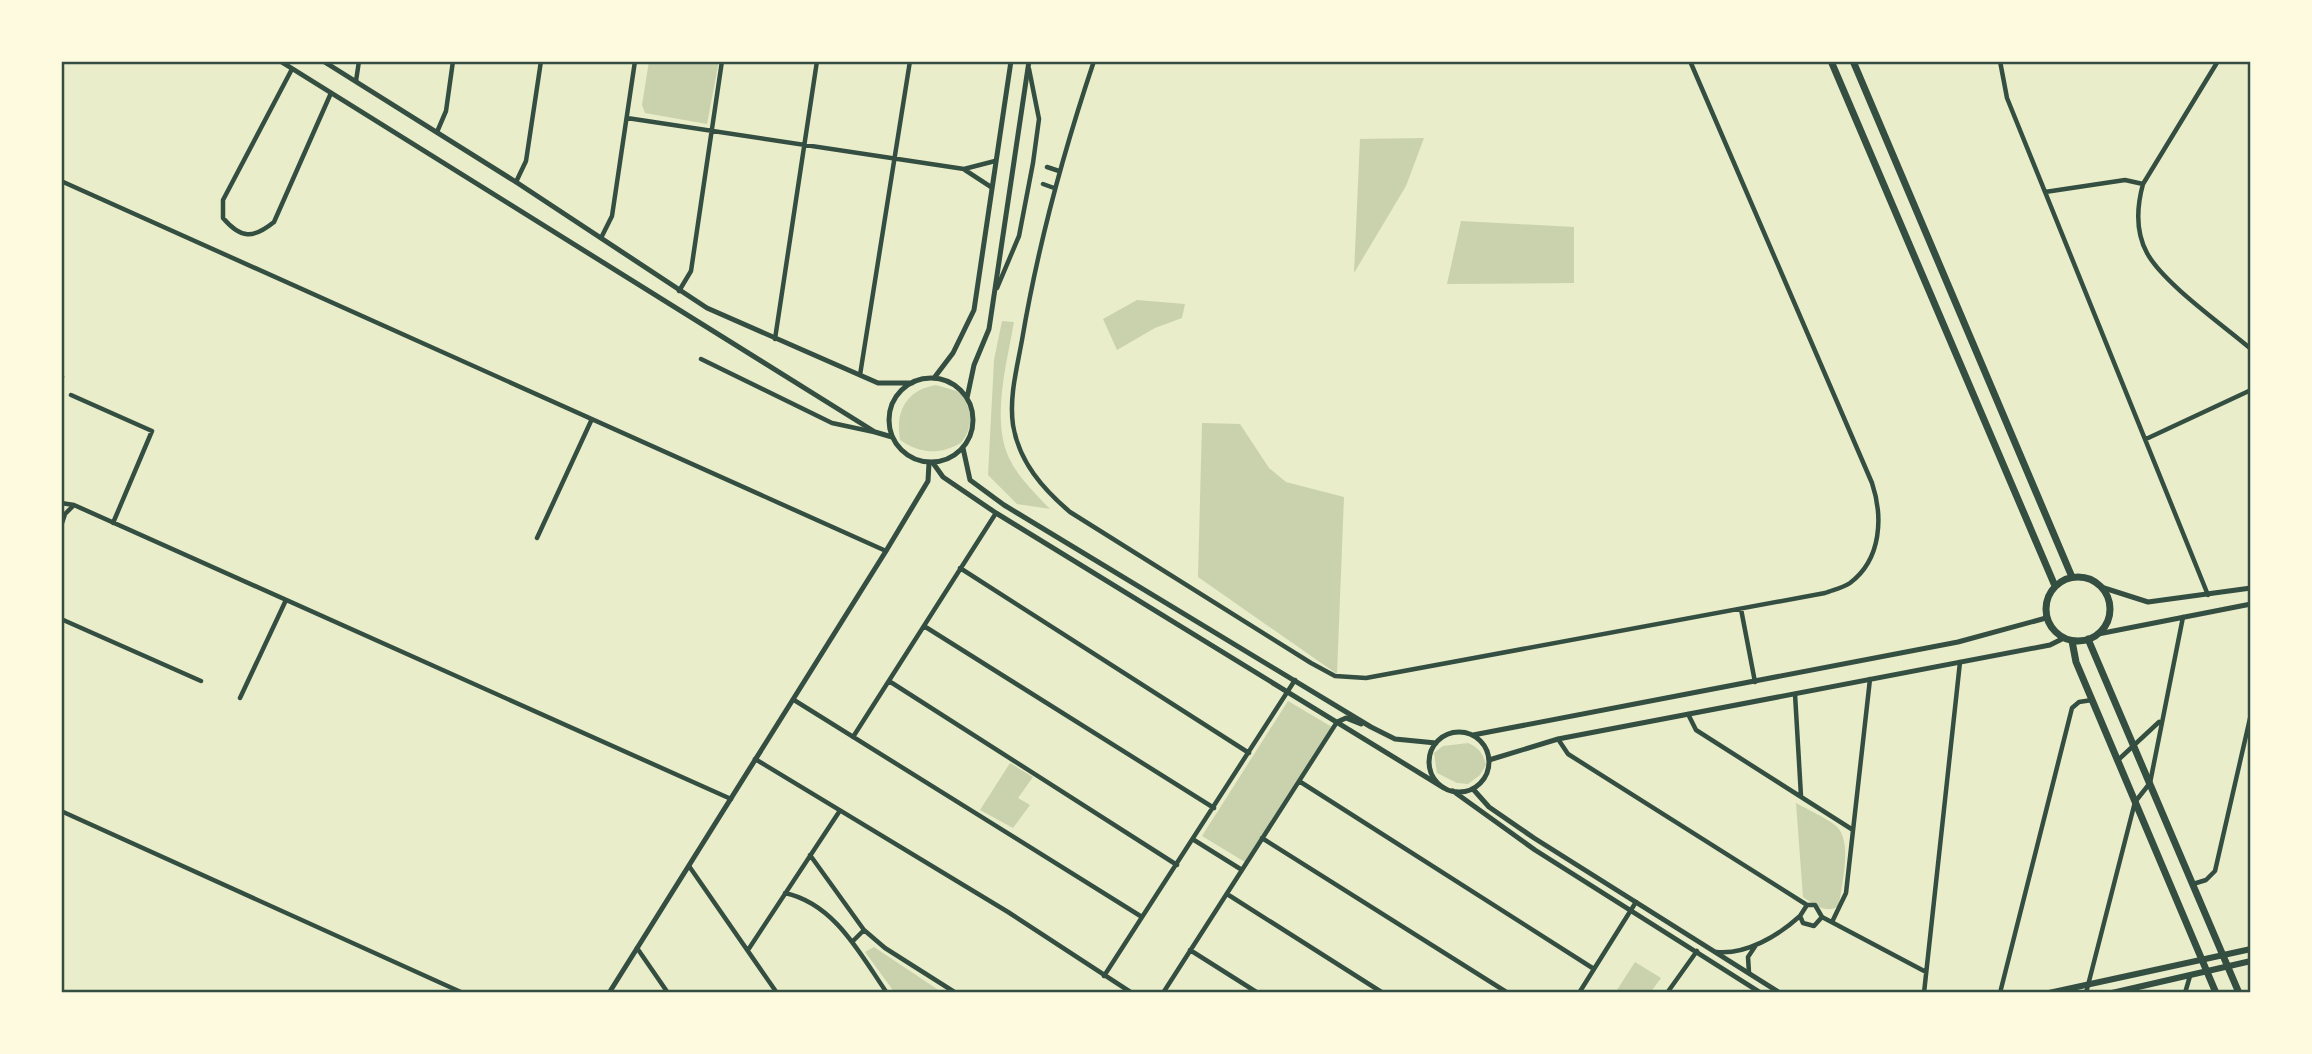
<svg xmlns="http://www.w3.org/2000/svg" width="2312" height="1054" viewBox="0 0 2312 1054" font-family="Figtree,sans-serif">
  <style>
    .green { fill: #cad2ad }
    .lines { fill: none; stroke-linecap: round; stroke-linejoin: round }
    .minor { stroke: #344e41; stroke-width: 4.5 }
    .tertiary { stroke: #344e41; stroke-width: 5 }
    .secondary { stroke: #344e41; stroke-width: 6 }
    .trunk { stroke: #344e41; stroke-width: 7 }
    .neatline { fill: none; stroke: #344e41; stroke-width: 2.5 }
  </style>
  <rect width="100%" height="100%" fill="#e9edc9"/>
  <path class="green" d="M649,61H719L707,124L645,113L642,105Z
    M1424,138L1406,186L1354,273L1360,139Z
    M1461,221L1574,227V283L1447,284Z
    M1137,300L1185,304L1182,318L1155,328L1117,350L1103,319Z
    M1002,321L1014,322C1007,362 991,420 1009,458C1018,477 1035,493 1050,509L1017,504L988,475L994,360Z
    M936,385L960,392C973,409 974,427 961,443C939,455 921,454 900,440C895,412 906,390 936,385Z
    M1202,423L1240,424L1269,468L1286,482L1344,497L1337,674L1198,577Z
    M1288,701L1332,727L1245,862L1202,836Z
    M1468,743C1479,748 1483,753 1486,765L1480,775L1468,784L1457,783L1437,773L1434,753L1443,746Z
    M1010,763L1033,777L1018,798L1030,805L1013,828L980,810Z
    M1796,803C1809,810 1824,817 1835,825C1854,840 1841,885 1839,906C1825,914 1815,905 1803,897Z
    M874,947L943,993H895L865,952Z
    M1635,962L1661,978L1650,993H1615Z"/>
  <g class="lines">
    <path class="minor" d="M1094,61C1063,153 1038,245 1022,340C1017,368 1009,397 1013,425C1019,462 1043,489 1070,512L1311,663L1335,676L1366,678L1825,593C1832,590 1843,588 1850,583C1882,559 1883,516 1872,483L1690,61
      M2000,61L2007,98L2208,595
      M2218,61L2143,184C2137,206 2135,231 2147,253C2163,283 2223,325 2251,349
      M292,69L223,200V218C241,239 253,239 274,222L331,93
      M356,81L359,61
      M627,118L964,169L995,161
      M437,132L446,111L453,61
      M1047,167L1059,171
      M965,170L991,187
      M61,181L886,551
      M516,182L526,161L541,61
      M1043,184L1054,188
      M2045,192L2125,180L2143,184
      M601,238L612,216L635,61
      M997,288L1019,236L1033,163L1039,119L1029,69
      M679,291L691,271L722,61
      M775,339L817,61
      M701,359L832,423L874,432
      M860,375L910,61
      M61,376L62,377
      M71,395L152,431L113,523
      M2146,439L2251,390
      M61,503L74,505L731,799
      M61,526L65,514L73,506
      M537,538L591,421
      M960,568L1249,753
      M1741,609L1755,682
      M61,619L201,681
      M924,626L1214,808
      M889,681L1177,865
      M1795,694L1801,796
      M240,698L286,600
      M794,700L1142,917
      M1688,714L1696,730L1853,830
      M853,737L996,513
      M1558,739L1568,754L1807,905H1815L1822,917L1814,926L1803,923L1800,916L1807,905
      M755,759L1008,912L1132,993
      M2117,761L2159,722
      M1299,781L1594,969
      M61,811L463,993
      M1262,838L1508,993
      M1194,840L1242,870
      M810,855L864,930L885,948L956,993
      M689,866L777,993
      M2193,884L2206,880L2215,871L2251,714
      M785,893C835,904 860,954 887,993
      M1227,894L1383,993
      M1822,917L1926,972
      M1832,922L1846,893L1870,679
      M852,942L864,930
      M637,948L668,993
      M748,950L839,812
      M1190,950L1258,993
      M1716,952C1746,955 1778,936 1800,916
      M1749,973L1748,957L1756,945
      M1104,976L1295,680
      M1163,993L1337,722
      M1579,993L1636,902
      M1667,993L1697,951
      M1924,993L1960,662
      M2000,993L2072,708L2079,702L2092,700
      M2086,993L2135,802L2150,783L2183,617
      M2185,993L2190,976"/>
    <path class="tertiary" d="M280,61L875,432L892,437
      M323,61L516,182L707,308L878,383H912
      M889 420a42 42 0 1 1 84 0a42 42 0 1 1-84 0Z
      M934,378L953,353L974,310L1011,61
      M967,398L974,365L989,329L1029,61
      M963,448L970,480L1004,505L1371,727L1395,739L1436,743
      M933,463L943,477L996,513L1444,788
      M2101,587L2148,602L2251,588
      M2098,634L2251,604
      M1337,722L1346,718L1361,724
      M1429 762a30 30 0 1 1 60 0a30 30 0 1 1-60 0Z
      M1473,735L1958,642L2046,618
      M1489,760L1558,739L2050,645L2064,638
      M1473,789L1489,807L1534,838L1780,993
      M1453,791L1535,850L1761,993
      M609,993L886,551L928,481L929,463"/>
    <path class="secondary" d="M2049,993L2251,949
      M2112,993L2251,961"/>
    <path class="trunk" d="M1831,61L2055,586
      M1853,61L2072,577
      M2046 609a32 32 0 1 1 64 0a32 32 0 1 1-64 0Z
      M2088,639L2239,993
      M2072,641L2076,662L2216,993"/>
  </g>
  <rect width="2312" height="1054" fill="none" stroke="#fefae0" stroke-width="126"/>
  <rect x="63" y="63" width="2186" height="928" class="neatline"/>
</svg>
